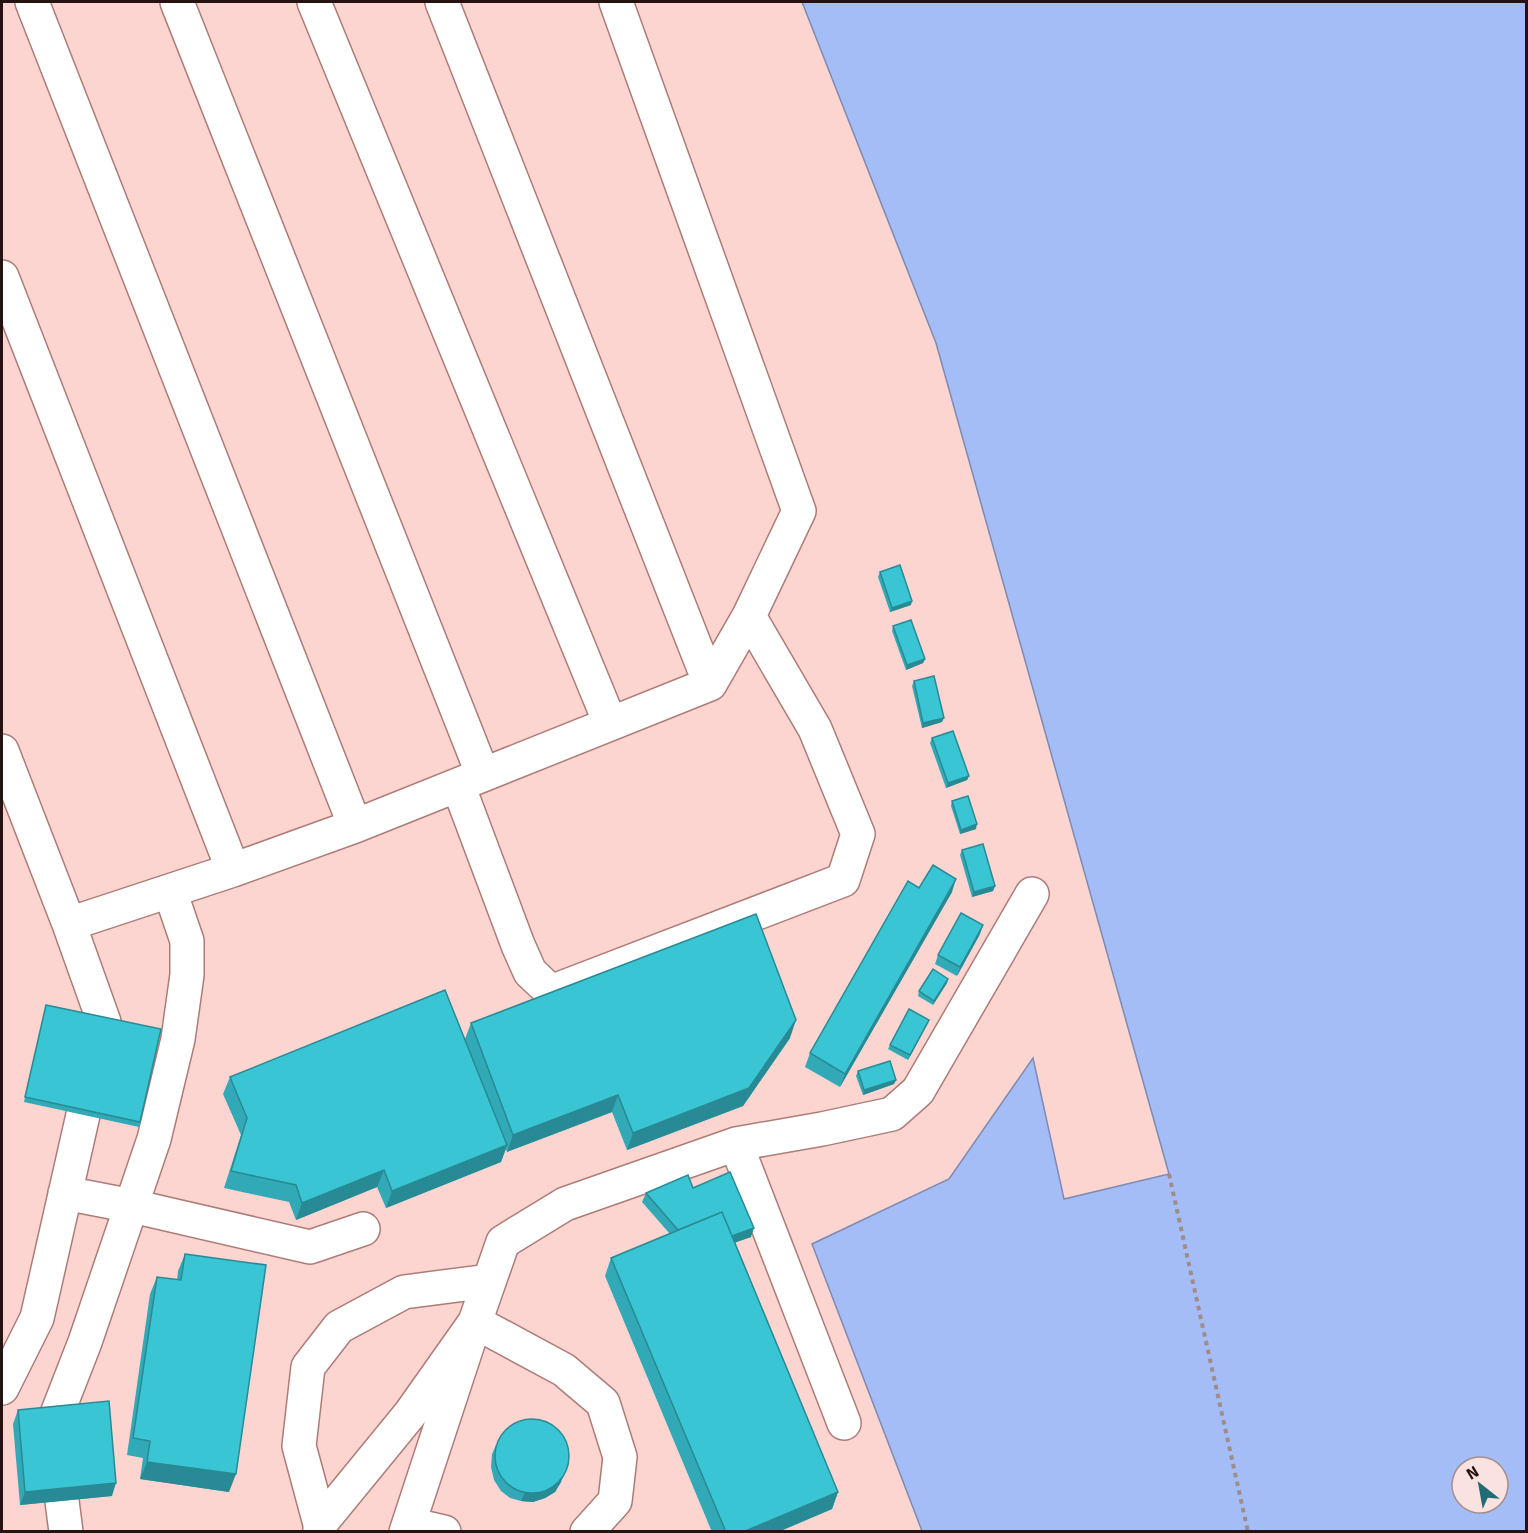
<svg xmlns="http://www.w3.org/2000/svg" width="1528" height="1533" viewBox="0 0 1528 1533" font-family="Signika,sans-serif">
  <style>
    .built { fill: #fcd5d0 }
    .water { fill: #a4bdf7; stroke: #7e8ab2; stroke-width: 1.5; fill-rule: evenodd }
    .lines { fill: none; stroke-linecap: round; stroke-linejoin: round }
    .minor-casing { stroke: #ae7c77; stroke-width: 36 }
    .path { stroke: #a08b89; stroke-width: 4; stroke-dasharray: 4.5 4.5; stroke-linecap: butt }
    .minor { stroke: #fff; stroke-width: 33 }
    .wall { fill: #31a9b6 }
    .shaded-wall { fill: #288a94 }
    .building { fill: #39c5d4; stroke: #288a94; stroke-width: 1.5 }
  </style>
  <rect width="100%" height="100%" fill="#f9e2e0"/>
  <path class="built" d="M2,2H802L936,343L1169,1174L1064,1200L1033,1059L949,1179L812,1244L922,1531H2Z"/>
  <path class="water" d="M802,2H1526V1531H922L812,1244L949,1179L1033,1058L1064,1199L1169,1174L936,343ZM1462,1467H1498V1503H1462Z"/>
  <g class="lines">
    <defs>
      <path id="minor" d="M32,2L355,826
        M177,2L483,775
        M314,2L610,723
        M616,2L799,511L749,616L710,684
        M2,277L233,870
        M2,751L69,924L104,1022
        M458,785L518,945L530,972L551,992L843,880L858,834L815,729L749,616
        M69,924L233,870L355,826L710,684L442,2
        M736,1144L844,1423
        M65,1193L132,1206L310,1247L363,1229
        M2,1388L37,1318L83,1115
        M55,1419L85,1342L154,1139L178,1039L187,975V941L170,891
        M62,1501L66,1532
        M320,1524L410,1414L475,1322L564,1370L603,1403L620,1457L615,1501L587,1532
        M409,1524L444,1532
        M320,1532V1524L299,1446L308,1367L339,1327L404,1292L489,1281
        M406,1532L475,1322L503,1242L565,1204L736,1144L822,1129L892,1114L918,1091L1032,894"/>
    </defs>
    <use href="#minor" class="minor-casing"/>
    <path class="path" d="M1169,1174L1248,1532"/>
    <use href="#minor" class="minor"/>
  </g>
  <path class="wall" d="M880,572L911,605L890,612L878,577Z
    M893,626L925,659L923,663L906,670L892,631Z
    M914,681L942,722L922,728L912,686Z
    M932,738L969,776L967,780L946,788L930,743Z
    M952,801L976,829L960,834L951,806Z
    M962,850L995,886L993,891L972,897L960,855Z
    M919,888L952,892L840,1087L805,1067L810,1053Z
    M980,934L957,976L935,964L938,955Z
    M948,979L947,983L933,1005L918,996L919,991Z
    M46,1005L140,1122L139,1127L24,1102Z
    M929,1020L908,1060L888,1049L890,1045Z
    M471,1023L790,1038L743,1106L627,1150L612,1112L507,1152L506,1149L501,1162L386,1208L377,1187L296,1220L289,1202L224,1188L241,1135L223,1094L230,1077L465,1039Z
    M858,1071L896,1080L894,1084L863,1095L856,1076Z
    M693,1188L751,1237L735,1242L838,1492L832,1509L778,1532H712L605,1276L611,1258L670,1234L642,1202L646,1193Z
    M185,1254L229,1492L140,1479L143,1458L127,1455L150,1294L157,1277L177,1280L178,1271Z
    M18,1410L112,1496L20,1505L13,1424Z
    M496,1445L561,1482L555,1492L545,1498L533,1502L521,1501L510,1498L501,1491L494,1480L491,1467L492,1454Z"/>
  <path class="shaded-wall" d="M912,601L911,605L890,612L892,608Z
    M925,659L923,663L906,670L907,665Z
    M944,718L942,722L922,728L923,723Z
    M969,776L967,780L946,788L948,783Z
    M977,824L976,829L960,834L961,830Z
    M956,879L952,892L840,1087L845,1074Z
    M995,886L993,891L972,897L974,892Z
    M983,925L980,934L957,976L960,967Z
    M948,979L947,983L933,1005L934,1001Z
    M796,1020L790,1038L743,1106L627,1150L633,1133Z
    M929,1020L927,1025L908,1060L910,1055Z
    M896,1080L894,1084L863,1095L864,1090Z
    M618,1095L612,1112L507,1152L513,1135Z
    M507,1145L501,1162L386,1208L392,1191Z
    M384,1170L377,1187L296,1220L302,1203Z
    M754,1228L751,1237L723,1247L726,1238Z
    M147,1462L236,1474L229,1492L140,1479Z
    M569,1462L561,1482L555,1492L545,1498L533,1502L521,1501L525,1492Z
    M116,1483L112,1496L20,1505L25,1492Z
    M838,1492L832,1509L778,1532H743Z"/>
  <path class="building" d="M900,565L912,601L892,608L880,572Z
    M911,620L925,659L907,665L893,626Z
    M934,676L944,718L923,723L914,681Z
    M953,731L969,776L948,783L932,738Z
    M968,796L977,824L961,830L952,801Z
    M983,844L995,886L974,892L962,850Z
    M933,865L956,879L845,1074L810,1053L908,881L919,888Z
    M961,913L983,925L960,967L938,955Z
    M756,914L796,1020L749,1088L633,1133L618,1095L513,1135L471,1023Z
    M933,969L948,979L934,1001L919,991Z
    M445,990L507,1145L392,1191L384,1170L302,1203L296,1185L231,1171L247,1118L230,1077Z
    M46,1005L161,1029L140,1122L25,1097Z
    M909,1009L929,1020L910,1055L890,1045Z
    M890,1061L896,1080L864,1090L858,1071Z
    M730,1172L754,1228L732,1236L722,1212L678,1230L646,1193L688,1175L693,1188Z
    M722,1212L838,1492L743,1532H726L611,1258Z
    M185,1254L266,1265L236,1474L147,1462L150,1441L133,1438L157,1277L181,1280Z
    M109,1401L116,1483L25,1492L18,1410Z
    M495 1456a37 37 0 1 1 74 0a37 37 0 1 1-74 0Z"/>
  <rect width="1528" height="1533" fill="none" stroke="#261311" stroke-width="6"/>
  <g transform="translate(1480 1485) rotate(329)"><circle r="28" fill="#f9e2e0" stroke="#a58f8d" stroke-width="1.5"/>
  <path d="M0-4.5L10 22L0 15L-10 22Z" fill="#226c75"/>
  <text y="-9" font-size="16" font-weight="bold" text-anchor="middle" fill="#261311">N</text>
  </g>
</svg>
